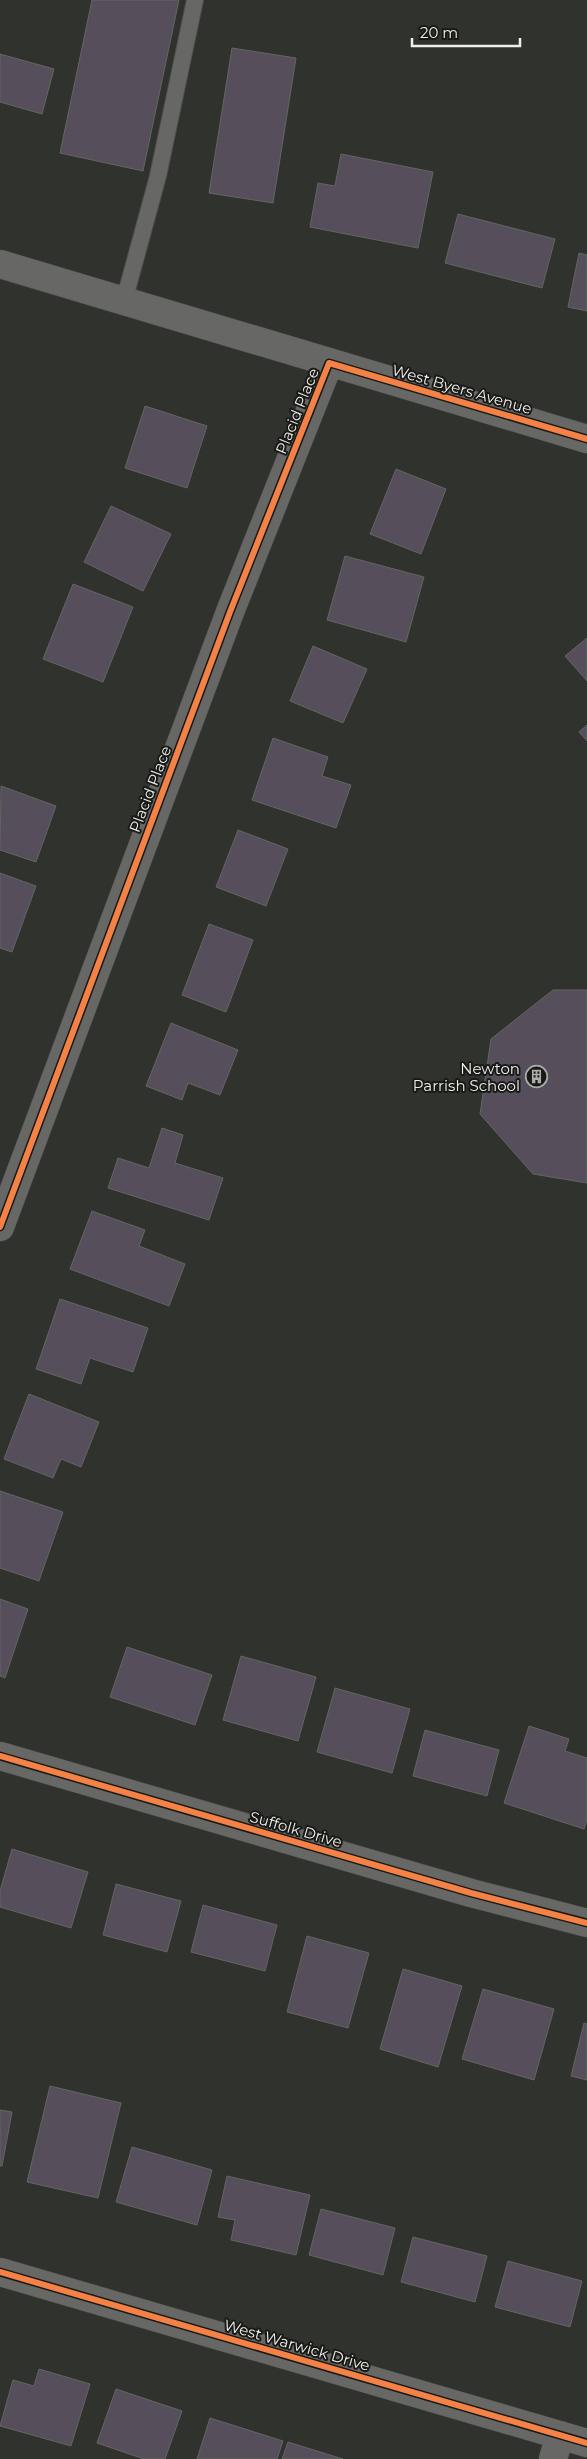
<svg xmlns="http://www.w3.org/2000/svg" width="587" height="2459" viewBox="0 0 587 2459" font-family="Montserrat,sans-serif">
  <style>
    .building { fill: #564f5b; stroke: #646563 }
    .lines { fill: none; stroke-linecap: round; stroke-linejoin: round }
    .service-casing { stroke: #4e4f4c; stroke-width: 18 }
    .minor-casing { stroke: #4e4f4c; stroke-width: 29 }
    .service { stroke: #676865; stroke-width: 16 }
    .minor { stroke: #676865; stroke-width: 28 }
    .cycleway-casing { stroke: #191a17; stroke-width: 9 }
    .cycleway { stroke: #f48246; stroke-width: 6 }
    .labels { text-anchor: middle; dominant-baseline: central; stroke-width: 4; stroke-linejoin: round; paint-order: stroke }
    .street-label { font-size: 15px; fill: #eeefea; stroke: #191a17 }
    .poi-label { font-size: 15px; fill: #eeefea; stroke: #191a17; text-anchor: end }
  </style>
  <rect width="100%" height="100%" fill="#30322d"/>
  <path class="building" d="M92,0H179L143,171L60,153Z
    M232,48L296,58L273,203L209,193Z
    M0,54L54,69L42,114L0,102Z
    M341,154L433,172L418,248L310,227L318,183L335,186Z
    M458,214L555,239L542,288L445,263Z
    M579,253L587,255V311L568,307Z
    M145,406L207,426L187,488L125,468Z
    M396,469L446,489L421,554L370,534Z
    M111,506L171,534L143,591L84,562Z
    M345,556L424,577L406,642L327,620Z
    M73,584L133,607L103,682L43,659Z
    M587,638V681L565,656Z
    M313,646L367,669L343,723L290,701Z
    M587,725V741L579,732Z
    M273,738L328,757L322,776L351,785L336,828L252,800Z
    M1,786L56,806L36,862L0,850Z
    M238,830L288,849L266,906L216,887Z
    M0,873L36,886L12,952L0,948Z
    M209,924L253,940L226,1012L182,995Z
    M553,990H587V1183L533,1174L480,1114L491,1039Z
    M171,1023L238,1050L220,1095L188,1083L182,1100L146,1086Z
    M162,1128L183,1135L175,1163L223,1178L209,1220L108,1188L118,1158L149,1168Z
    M92,1211L145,1230L139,1246L185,1264L169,1306L70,1269Z
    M60,1299L148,1328L133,1372L90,1358L81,1384L36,1369Z
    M29,1394L99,1422L81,1467L61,1459L53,1478L4,1459Z
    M0,1491L63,1512L39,1581L0,1568Z
    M0,1599L28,1609L5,1678L0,1676Z
    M127,1647L212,1675L195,1725L110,1697Z
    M241,1656L316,1677L298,1741L223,1720Z
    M335,1688L410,1709L392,1773L317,1752Z
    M529,1726L569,1739L565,1751L587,1758V1820L584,1829L504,1803Z
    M425,1730L499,1750L487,1796L413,1776Z
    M12,1849L88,1872L71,1928L0,1907V1891Z
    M116,1884L181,1901L167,1952L103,1935Z
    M203,1905L277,1925L265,1971L191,1952Z
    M307,1936L369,1953L348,2028L287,2012Z
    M403,1969L462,1986L438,2067L380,2049Z
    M483,1989L554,2009L534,2080L462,2059Z
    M584,2023L587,2024V2080L571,2076Z
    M50,2086L121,2103L98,2198L27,2182Z
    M0,2110L12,2112L2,2166H0Z
    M132,2147L212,2170L197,2225L116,2202Z
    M227,2176L310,2195L296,2255L231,2240L235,2220L218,2217Z
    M321,2209L395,2228L383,2275L309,2255Z
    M413,2237L487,2256L475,2302L401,2282Z
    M508,2261L582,2281L570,2327L495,2307Z
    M39,2369L90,2384L71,2446L0,2426L13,2380L34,2386Z
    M116,2389L182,2411L165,2459H144L97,2443Z
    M210,2418L283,2441L277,2459H197Z
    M288,2442L343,2459H282Z"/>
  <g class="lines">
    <defs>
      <path id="service" d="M124,301L158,176L195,0"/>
      <path id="minor" d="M0,264L587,439
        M0,1227L230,612L329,363
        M0,1756L471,1893L587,1923
        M0,2272L587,2443
        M553,2459L560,2435"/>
    </defs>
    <use href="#service" class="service-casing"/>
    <use href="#minor" class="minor-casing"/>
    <use href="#service" class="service"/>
    <use href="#minor" class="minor"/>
    <defs>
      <path id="cycleway" d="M0,1227L230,612L329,363L587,439
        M0,1756L471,1893L587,1923
        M0,2272L587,2443"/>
    </defs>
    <use href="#cycleway" class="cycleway-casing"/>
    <use href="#cycleway" class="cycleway"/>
  </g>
  <defs>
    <symbol id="building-ring" viewBox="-11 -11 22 22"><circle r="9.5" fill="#191a17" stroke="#acada8" stroke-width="1.5"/><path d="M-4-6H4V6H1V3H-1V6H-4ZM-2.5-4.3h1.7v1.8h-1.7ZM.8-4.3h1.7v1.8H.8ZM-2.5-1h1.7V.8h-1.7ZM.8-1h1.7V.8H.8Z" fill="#acada8"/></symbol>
  </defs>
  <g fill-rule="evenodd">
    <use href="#building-ring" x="524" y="1064" width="25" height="25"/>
  </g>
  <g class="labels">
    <g class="street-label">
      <text transform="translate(462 389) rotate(16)">West Byers Avenue</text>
      <text transform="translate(297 411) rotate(-68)">Placid Place</text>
      <text transform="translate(150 789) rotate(-69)">Placid Place</text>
      <text transform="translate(296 1829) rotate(16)">Suffolk Drive</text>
      <text transform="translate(297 2345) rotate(16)">West Warwick Drive</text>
    </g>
    <g class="poi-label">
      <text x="520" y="1068">Newton<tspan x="520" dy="17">Parrish School</tspan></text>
    </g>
  </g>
  <path d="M412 38v8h108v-8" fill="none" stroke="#eeefea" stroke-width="2.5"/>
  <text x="420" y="38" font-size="15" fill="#eeefea" stroke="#191a17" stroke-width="4" paint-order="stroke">20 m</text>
</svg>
